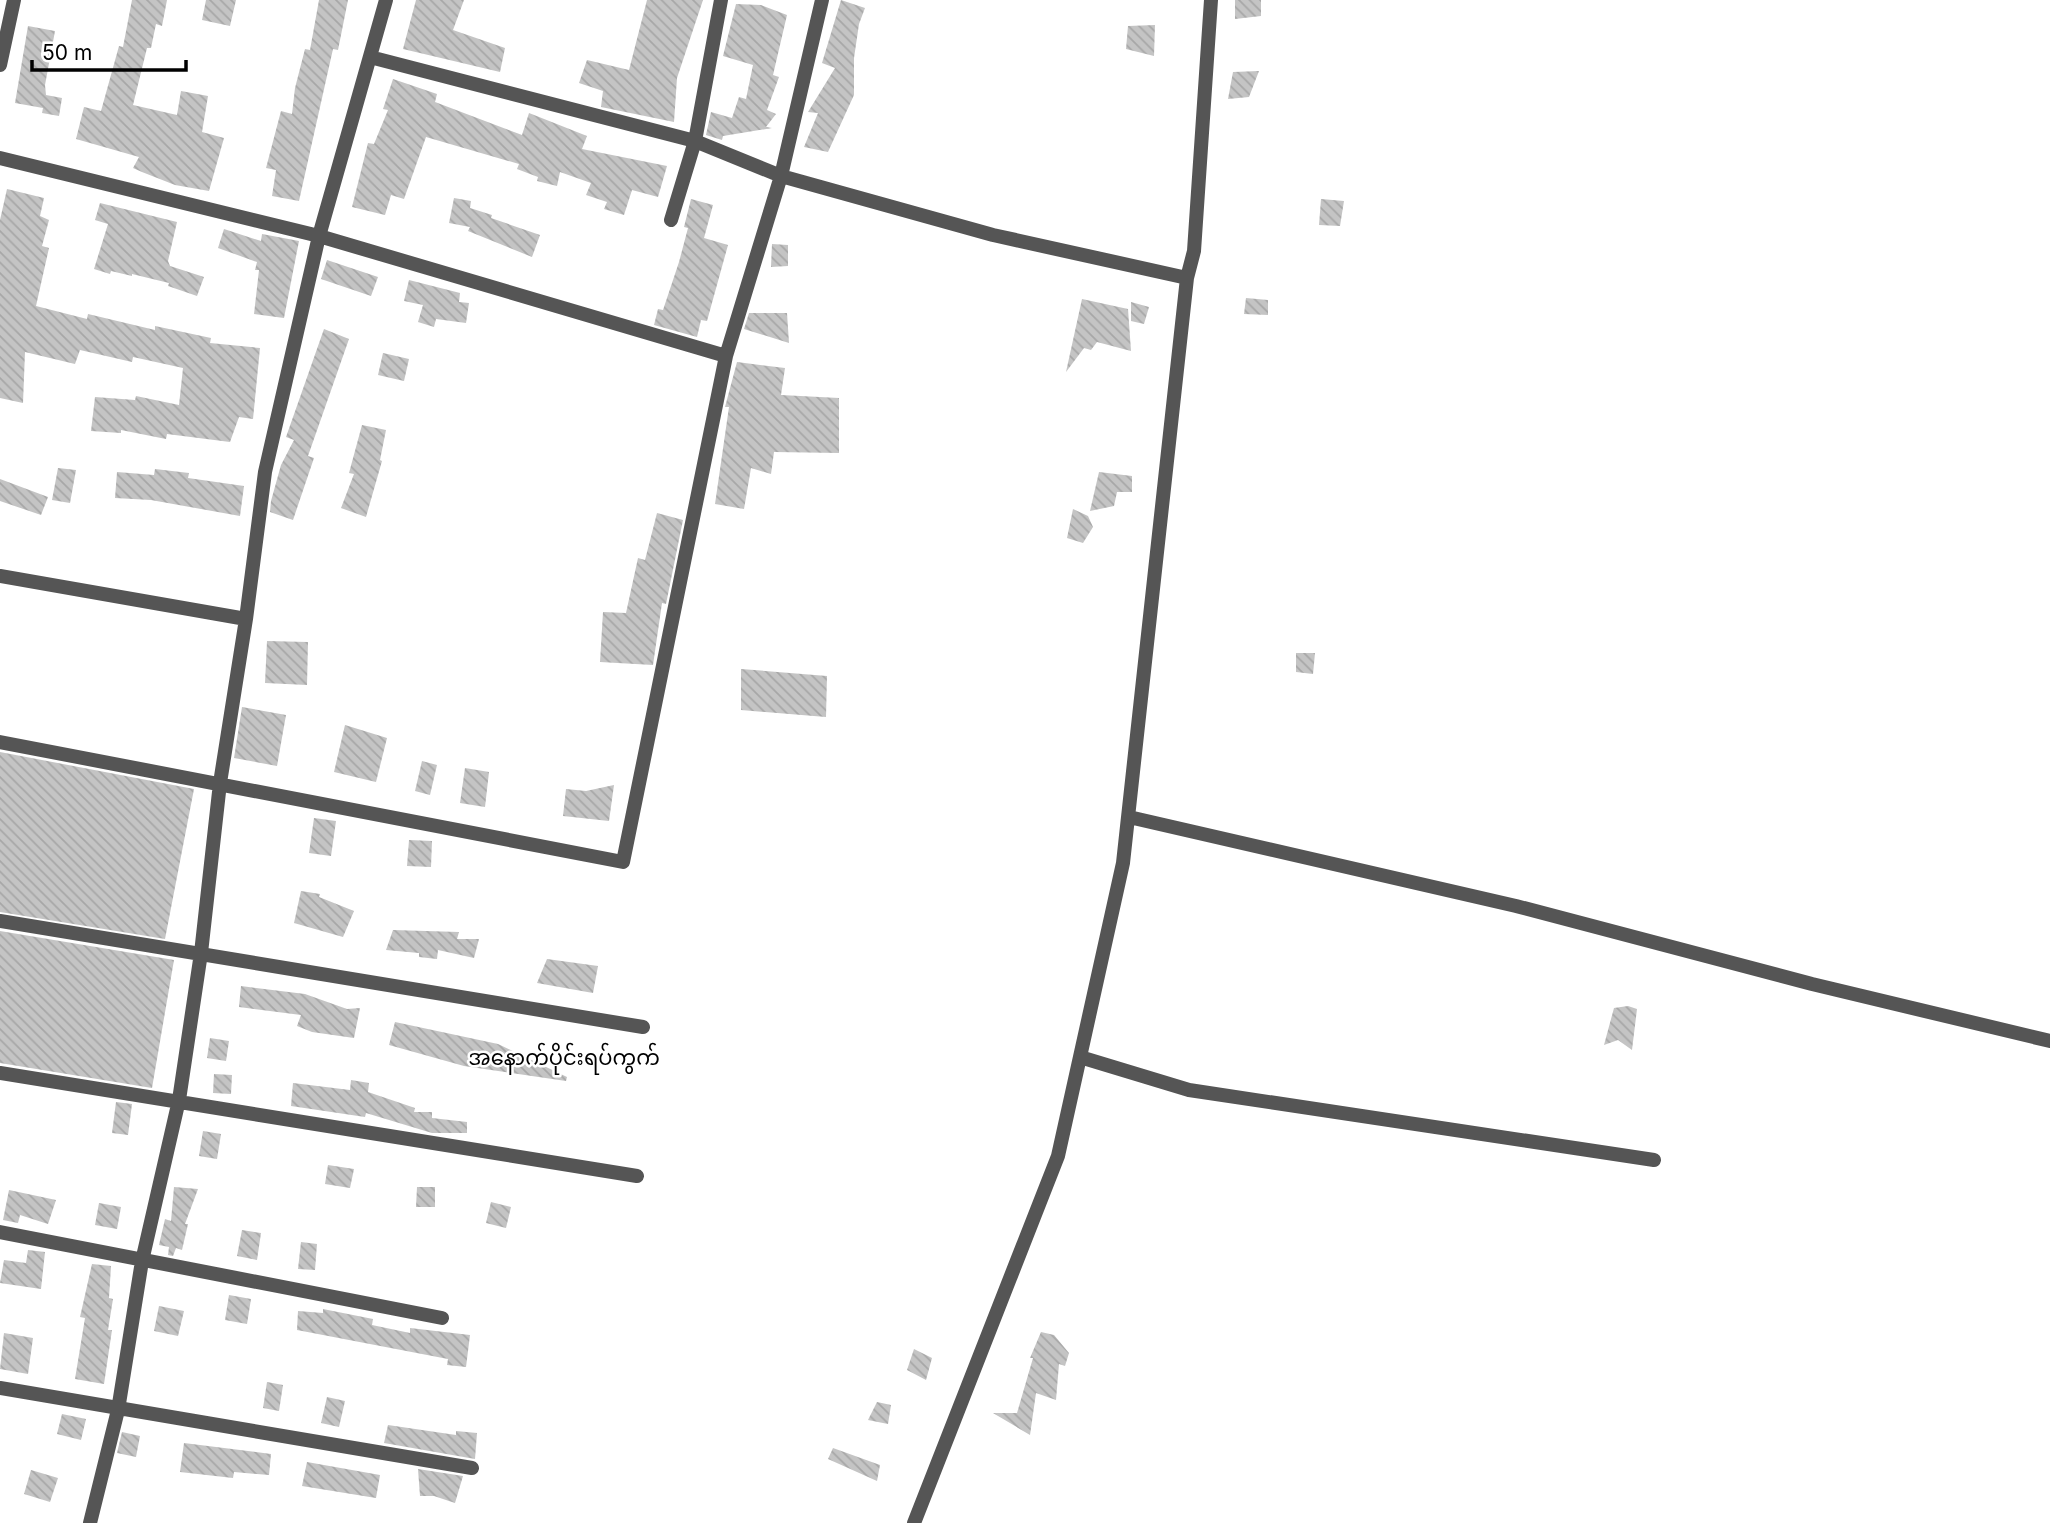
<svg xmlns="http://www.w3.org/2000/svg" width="2050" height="1523" viewBox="0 0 2050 1523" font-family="Inter,'Noto Sans Myanmar',sans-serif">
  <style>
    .building { fill: url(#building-back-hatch) }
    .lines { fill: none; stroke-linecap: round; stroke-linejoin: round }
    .street { stroke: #555; stroke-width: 14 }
    .labels { text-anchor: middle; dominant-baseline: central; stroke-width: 5; stroke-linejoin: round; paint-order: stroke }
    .quarter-label { font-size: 21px; fill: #000; stroke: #fff }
  </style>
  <defs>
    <pattern id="building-back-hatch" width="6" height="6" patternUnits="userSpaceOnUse" patternTransform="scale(1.75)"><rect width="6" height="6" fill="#c4c4c4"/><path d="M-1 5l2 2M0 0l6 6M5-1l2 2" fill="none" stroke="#a7a7a7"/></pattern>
  </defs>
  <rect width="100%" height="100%" fill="#fff"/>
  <path class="building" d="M132,0H167L162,26L156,24L151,48H147L133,105L177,115L181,91L208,96L202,132L224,138L209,191L175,185L142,172L133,168L139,157L76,139L84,107L101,111L119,46L123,47Z
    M206,0H236L230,26L202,20Z
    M319,0H348L338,50L333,49L299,201L272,196L276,170L266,168L281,111L292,114L295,88L305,49L310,50Z
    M416,0H464L453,30L505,48L500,72L403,49Z
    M647,0H703L677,78L674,122L601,107L603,91L579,83L587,60L629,70Z
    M841,0L865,8L859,24L854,58V95L828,152L804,147L818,113L808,112L835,68L822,63Z
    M1235,0H1261V16L1235,19Z
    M736,4L761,5L787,15L773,75L779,77L767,110L776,114L766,127L772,128L723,136L722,140L706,135L711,112L732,118L739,97L746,99L753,65L723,56Z
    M1155,25L1154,56L1126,49L1128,26Z
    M28,26L55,31L45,85L46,95L62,98L59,116L42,113L43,108L15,103Z
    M1259,71L1249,97L1228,99L1233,72Z
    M393,79L437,94L435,102L522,135L529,113L587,136L582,149L667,166L658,197L632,190L624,215L604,209L607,202L586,195L591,183L560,172L557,186L537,181L538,177L517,169L519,164L426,137L404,199L391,195L385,215L352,207L368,143L374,144L388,110L383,109Z
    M7,189L44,198L40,216L49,220L42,246L49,248L36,306L87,319L88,314L155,330V326L211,338L210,343L260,348L253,419L239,417L230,442L167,434L166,439L121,430V433L91,431L95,397L135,400L136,396L179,405L183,368L133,357L132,362L80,350L75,364L25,352L23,403L0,398V220Z
    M454,198L471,201L470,208L492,215L491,218L540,235L532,257L468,231L470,227L449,223Z
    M691,199L713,205L704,238L728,245L707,321L701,320L697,337L654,325L658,309L663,310L679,262L688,228L684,227Z
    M1321,199L1344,201L1340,226L1319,225Z
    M100,203L177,222L168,261L170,266L204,277L197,296L168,286L169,283L132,274V276L111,271L110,274L94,269L108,224L95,220Z
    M224,229L261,241L262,234L299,241L284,318L254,314L259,270H255L257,262L218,248Z
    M772,244L788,245V266L771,267Z
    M327,260L378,277L371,296L321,279Z
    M409,280L460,293L459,302L469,303L466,323L436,319L434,327L418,322L423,305L404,301Z
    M1246,298L1268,300V315L1244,314Z
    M1082,299L1128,309L1131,351L1097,342L1091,350L1084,348L1066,372Z
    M1131,302L1149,307L1144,324L1131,321Z
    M749,313H787L789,343L744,329Z
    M324,329L349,339L308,456L314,458L293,520L270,512L271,501L281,465L294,440L286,437Z
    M383,353L409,359L404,381L378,375Z
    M737,362L785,368L781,395L839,398V453L774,452L771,474L751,468L744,509L715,504L729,407H725Z
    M362,425L386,430L380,460L382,461L366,517L341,508L354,474L349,473Z
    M58,468L76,470L70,503L52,500Z
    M155,469L189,473L188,478L244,486L240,516L151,500L115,498L117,472L154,475Z
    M1099,472L1132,476V492H1117L1114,506L1090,511Z
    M0,479L48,497L41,515L0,501Z
    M1073,509L1088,516L1093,527L1083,543L1067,538Z
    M657,513L683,520L666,604L662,603L653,665L600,662L603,612L626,613L638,558L645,560Z
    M267,641L308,642L307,685L265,683Z
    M1296,653H1315L1313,674L1296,672Z
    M741,669L827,676L826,717L741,710Z
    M242,707L286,715L277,766L234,758Z
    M345,725L387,738L376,782L334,772Z
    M0,752L194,789L165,939L0,912Z
    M422,761L437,765L430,795L415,791Z
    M465,768L489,772L485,807L460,803Z
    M614,785L609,821L563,816L566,789L586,791Z
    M314,818L336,821L331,856L309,853Z
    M409,840L432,841L431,867L407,866Z
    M301,891L320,894L319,897L354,911L343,937L294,923Z
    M393,930L459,932L457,939H479L474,958L438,950L437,959L419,957V953L386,950Z
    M0,931L174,960L152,1088L0,1063Z
    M547,959L598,966L593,993L537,983Z
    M241,986L305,994L347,1009L360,1008L354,1038L312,1032L297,1026L301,1015L239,1007Z
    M1628,1006L1637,1009L1632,1050L1618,1040L1604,1045L1614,1008Z
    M395,1022L498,1044L567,1077L566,1081L464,1066L389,1045Z
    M210,1038L229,1041L226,1061L207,1058Z
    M214,1074L232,1075L231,1094L213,1093Z
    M351,1080L369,1083L368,1092L415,1108L414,1112H432V1118L467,1122V1133H432L366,1113L365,1117L291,1106L293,1083L350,1090Z
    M116,1102L132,1104L128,1135L112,1133Z
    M203,1131L221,1134L217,1159L199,1156Z
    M328,1165L354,1169L350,1188L325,1184Z
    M174,1187L198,1189L185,1224H188L182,1250L176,1248L173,1256L168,1255L169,1247L159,1245L165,1219L171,1221Z
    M417,1187H435V1207H416Z
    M9,1190L56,1200L48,1224L20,1215L18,1223L3,1220Z
    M491,1202L511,1207L506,1228L486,1223Z
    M99,1203L121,1207L117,1229L95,1225Z
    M242,1230L261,1233L257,1260L237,1256Z
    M301,1242L317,1244L315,1270L298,1269Z
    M28,1250L45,1252L41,1289L0,1283L4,1260L26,1263Z
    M92,1264L111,1266L109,1298L113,1299L108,1330H112L104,1384L75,1379L85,1318L80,1317Z
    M229,1295L251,1299L247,1324L225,1320Z
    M159,1306L184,1311L178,1336L154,1331Z
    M323,1309L373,1319L372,1325L410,1333V1328L470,1335L466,1367L447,1365L448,1359L297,1330L298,1311L323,1313Z
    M1041,1332L1054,1335L1069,1353L1065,1366L1059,1364L1056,1400L1036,1393L1030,1435L993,1413H1017L1033,1358H1030Z
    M4,1333L33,1338L28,1374L0,1369Z
    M914,1349L932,1358L926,1380L907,1370Z
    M267,1382L283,1385L279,1411L263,1408Z
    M327,1397L345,1401L339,1427L321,1423Z
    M877,1402L891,1405L888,1424L868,1420Z
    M62,1414L86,1419L81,1440L57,1434Z
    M388,1425L456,1435V1431L477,1433L475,1459L384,1443Z
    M122,1432L140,1436L136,1457L117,1453Z
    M184,1443L271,1454L269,1475L234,1472L233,1478L180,1472Z
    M833,1448L880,1465L877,1481L828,1459Z
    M307,1462L380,1475L376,1498L302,1486Z
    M418,1469L463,1476L455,1503L434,1496H420Z
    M31,1470L58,1478L50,1502L24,1494Z"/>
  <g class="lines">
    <path class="street" d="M370,57L695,141L781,176L993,235L1187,278
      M0,65L14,0
      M0,158L319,236L726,356
      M671,220L695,141L721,0
      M0,576L246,619
      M0,742L623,862L726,356L781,176L822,0
      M1129,817L1516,906L1812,984L2050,1041
      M0,921L643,1027
      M1080,1057L1189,1090L1654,1160
      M0,1073L637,1176
      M0,1232L442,1318
      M0,1388L472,1468
      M90,1523L118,1410L142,1261L179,1100L201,953L220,783L246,619L265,472L319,236L386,0
      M914,1523L1058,1156L1123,863L1187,278L1194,251L1211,0"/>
  </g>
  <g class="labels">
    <g class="quarter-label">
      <text x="564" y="1057">အနောက်ပိုင်းရပ်ကွက်</text>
    </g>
  </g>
  <path d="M32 60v10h154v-10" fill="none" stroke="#000000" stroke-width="3.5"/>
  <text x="42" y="60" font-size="21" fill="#000000" stroke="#ffffff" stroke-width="5" paint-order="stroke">50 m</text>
</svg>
